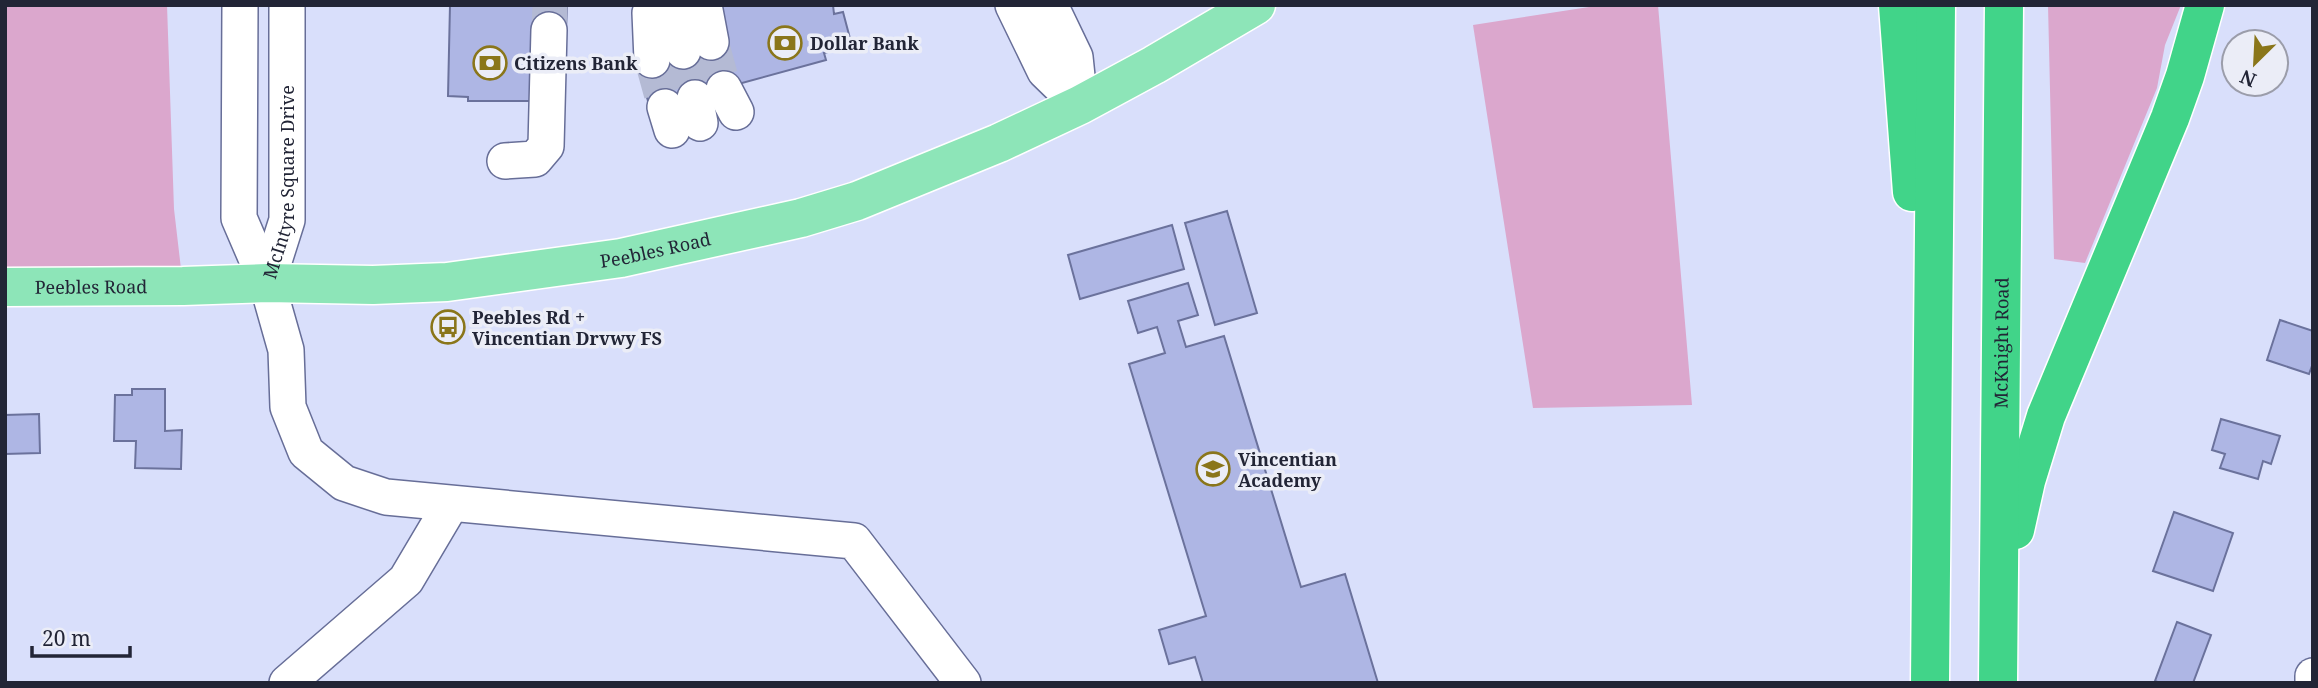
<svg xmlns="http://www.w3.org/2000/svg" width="2318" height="688" viewBox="0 0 2318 688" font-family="'Noto Serif',serif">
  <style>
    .green { fill: #dba7cd }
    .building { fill: #aeb6e4; stroke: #6b729c; stroke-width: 2 }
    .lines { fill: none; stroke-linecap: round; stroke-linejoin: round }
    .minor-tunnel { stroke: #b4bad4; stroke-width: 35; stroke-dasharray: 35 18; stroke-linecap: butt }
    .minor-casing { stroke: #676e98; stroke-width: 38 }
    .major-casing { stroke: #fff; stroke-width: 41 }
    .highway-casing { stroke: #fff; stroke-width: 41 }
    .minor { stroke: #fff; stroke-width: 35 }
    .major { stroke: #8de5b8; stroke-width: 38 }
    .highway { stroke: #41d489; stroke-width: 38 }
    .labels { text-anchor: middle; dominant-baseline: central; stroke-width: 7; stroke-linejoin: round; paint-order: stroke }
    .poi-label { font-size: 18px; font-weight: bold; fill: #222536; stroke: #ebedf7; text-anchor: start }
    .street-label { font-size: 18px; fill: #222536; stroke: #ebedf7 }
  </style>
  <rect width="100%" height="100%" fill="#d9dffb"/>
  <path class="green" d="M5,5H167L174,209L183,286L5,287Z
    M1602,5H1658L1692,405L1533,408L1473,25Z
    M2048,5H2181L2165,45L2157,88L2085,263L2054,259Z"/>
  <path class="building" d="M450,5H567L566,30L532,29L530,101H468V97L448,96Z
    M711,5H833L834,14L843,12L852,46L824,53L826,60L731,86Z
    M718,40L731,86L651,111L637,64Z
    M1227,211L1257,313L1215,325L1185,223Z
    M1172,225L1184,269L1080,299L1068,255Z
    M1188,283L1198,315L1178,321L1186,347L1224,336L1301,587L1345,574L1378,683H1203L1195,657L1169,664L1159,630L1206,616L1129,364L1165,353L1157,327L1138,333L1128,301Z
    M2280,320L2313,331V363L2309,374L2267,360Z
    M132,389H165V431L182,430L181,469L135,468L136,441H114L115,395H132Z
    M39,414L40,453L5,454V415Z
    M2221,419L2280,436L2271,464L2263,461L2258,479L2220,468L2225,454L2212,450Z
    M2174,512L2233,533L2213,591L2153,571Z
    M2177,622L2211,635L2193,683H2160L2155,681Z"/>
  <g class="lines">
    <path class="minor-tunnel" d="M549,30L550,5
      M711,42L724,89
      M683,51L695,98
      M652,60L665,107"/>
    <defs>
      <g id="minor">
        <path d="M240,5L239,218L267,283L286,350L288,407L306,452L344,483L386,497L854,541L963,683"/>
        <path d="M675,5L683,51"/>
        <path d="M704,5L711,42"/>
        <path d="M1013,5L1045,71L1080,105"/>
        <path d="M1050,5L1075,57L1080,105"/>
        <path d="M652,60L650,13L653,5"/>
        <path d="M724,89L736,112"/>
        <path d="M695,98L700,123"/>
        <path d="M665,107L672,130"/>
        <path d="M505,161L535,159L546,146L549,30"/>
        <path id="s1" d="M267,283L287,220V5"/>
        <path d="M287,683L406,580L451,504"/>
        <path d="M2313,683V676"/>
      </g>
      <g id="major">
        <path id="s2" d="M5,287L183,286L267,283L373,285L447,282L621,258L801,218L857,201L999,143L1080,105L1154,65L1256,5"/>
      </g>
      <g id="highway">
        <path d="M1898,5L1912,192"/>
        <path d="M2015,530L2026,481L2046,416L2170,118L2185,76L2205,5"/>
        <path d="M1930,683L1936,5"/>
        <path id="s3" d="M1998,683L2004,5"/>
      </g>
    </defs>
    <use href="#minor" class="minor-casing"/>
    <use href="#major" class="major-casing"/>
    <use href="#highway" class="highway-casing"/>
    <use href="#minor" class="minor"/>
    <use href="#major" class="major"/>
    <use href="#highway" class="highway"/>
  </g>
  <defs>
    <symbol id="bank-ring" viewBox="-11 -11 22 22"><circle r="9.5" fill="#ebedf7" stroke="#8a761a" stroke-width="1.5"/><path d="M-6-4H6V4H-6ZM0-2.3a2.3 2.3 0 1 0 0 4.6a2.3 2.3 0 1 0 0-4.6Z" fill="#8a761a"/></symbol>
    <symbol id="bus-ring" viewBox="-11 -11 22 22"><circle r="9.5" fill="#ebedf7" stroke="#8a761a" stroke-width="1.5"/><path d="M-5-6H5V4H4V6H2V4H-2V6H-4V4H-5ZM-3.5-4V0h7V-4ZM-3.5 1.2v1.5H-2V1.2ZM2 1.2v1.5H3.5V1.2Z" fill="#8a761a"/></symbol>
    <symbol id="school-ring" viewBox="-11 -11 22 22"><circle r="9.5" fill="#ebedf7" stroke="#8a761a" stroke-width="1.5"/><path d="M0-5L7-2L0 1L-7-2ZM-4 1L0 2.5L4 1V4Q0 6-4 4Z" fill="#8a761a"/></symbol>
  </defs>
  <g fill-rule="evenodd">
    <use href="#bank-ring" x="766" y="24" width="38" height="38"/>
    <use href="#bank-ring" x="471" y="44" width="38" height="38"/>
    <use href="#bus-ring" x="429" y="308" width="38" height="38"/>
    <use href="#school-ring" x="1194" y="450" width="38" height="38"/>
  </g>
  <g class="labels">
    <g class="poi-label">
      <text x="810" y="43">Dollar Bank</text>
      <text x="514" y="63">Citizens Bank</text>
      <text x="472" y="317">Peebles Rd +<tspan x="472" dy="21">Vincentian Drvwy FS</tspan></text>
      <text x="1238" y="459">Vincentian<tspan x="1238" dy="21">Academy</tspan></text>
    </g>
    <g class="street-label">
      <text stroke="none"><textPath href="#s1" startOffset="103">McIntyre Square Drive</textPath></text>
      <text stroke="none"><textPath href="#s2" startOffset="653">Peebles Road</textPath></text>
      <text stroke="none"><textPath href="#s2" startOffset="86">Peebles Road</textPath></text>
      <text stroke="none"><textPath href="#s3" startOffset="340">McKnight Road</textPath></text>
    </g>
  </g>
  <rect width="2318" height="688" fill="none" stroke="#222536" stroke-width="14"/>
  <g transform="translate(2255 63) rotate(204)"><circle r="33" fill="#ebedf7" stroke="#9b9daa" stroke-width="2"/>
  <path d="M0-5L12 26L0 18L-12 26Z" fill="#8a761a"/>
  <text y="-10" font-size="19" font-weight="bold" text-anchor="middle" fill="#222536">N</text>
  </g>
  <path d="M32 646v10h98v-10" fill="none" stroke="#222536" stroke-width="3.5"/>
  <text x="42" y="646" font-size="21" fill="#222536" stroke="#ebedf7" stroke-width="5" paint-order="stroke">20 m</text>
</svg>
